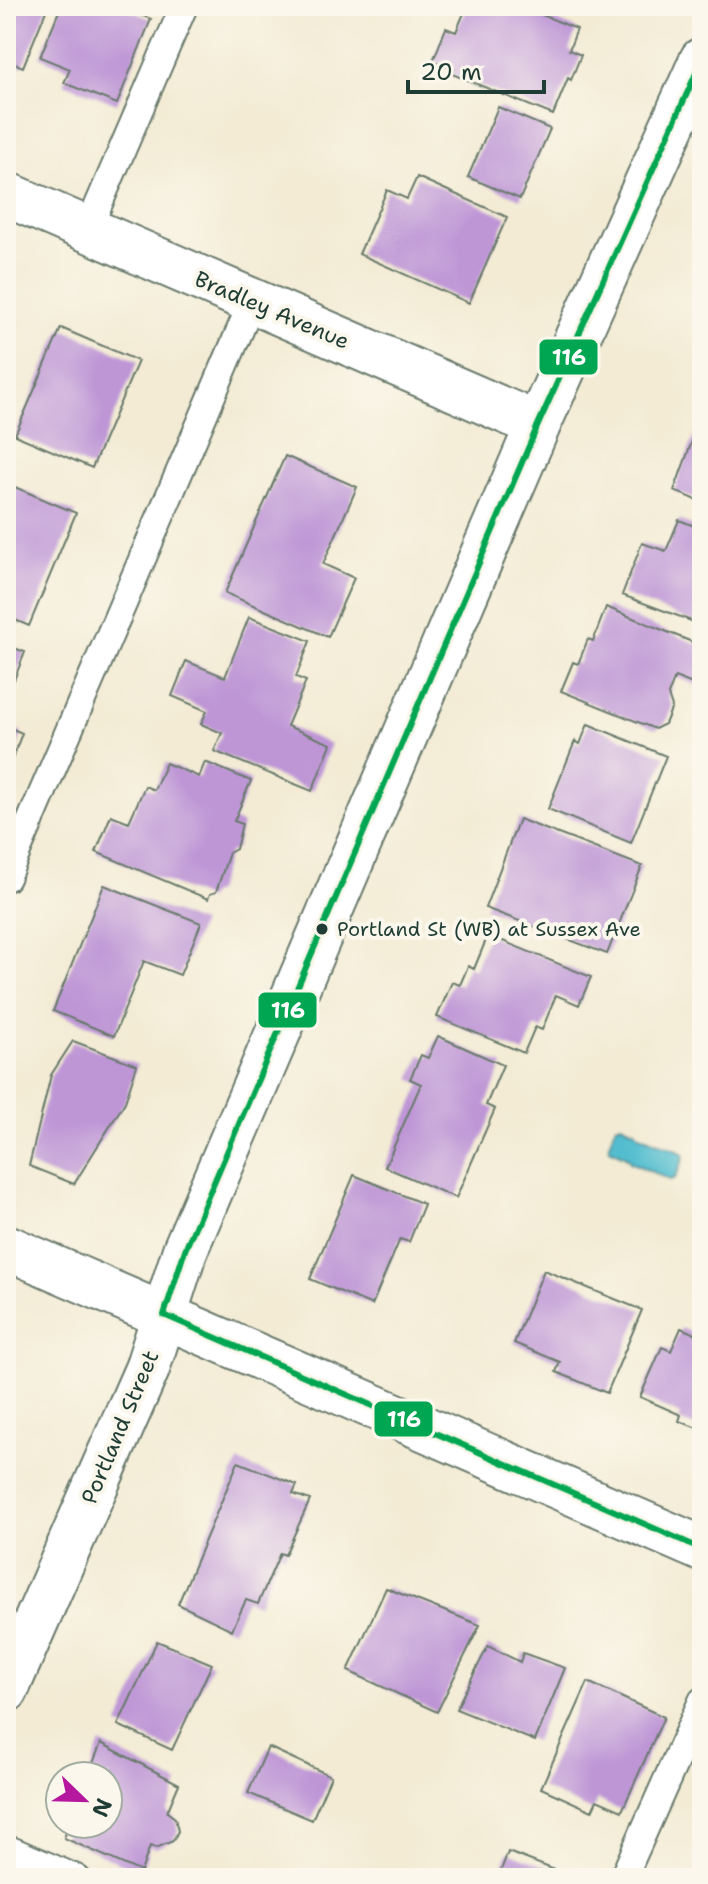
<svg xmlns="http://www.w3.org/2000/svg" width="708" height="1884" viewBox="0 0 708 1884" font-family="'Shantell Sans',sans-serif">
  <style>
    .water { fill: #52bdcf; stroke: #387d82; stroke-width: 2 }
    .building { fill: #be96d6 }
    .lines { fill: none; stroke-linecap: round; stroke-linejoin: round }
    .service-casing { stroke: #697a6c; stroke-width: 30 }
    .minor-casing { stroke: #697a6c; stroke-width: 48 }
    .tertiary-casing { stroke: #697a6c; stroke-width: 48 }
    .service { stroke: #fff; stroke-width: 26 }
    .minor { stroke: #fff; stroke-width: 44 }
    .tertiary { stroke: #fff; stroke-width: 44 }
    .bus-1-casing { stroke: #fbf7ec; stroke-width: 12 }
    .bus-1 { stroke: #00a651; stroke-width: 6 }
    .bus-dot { fill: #1f3d34; stroke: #fbf7ec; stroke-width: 3 }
    .labels { text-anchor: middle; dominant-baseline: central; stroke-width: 8; stroke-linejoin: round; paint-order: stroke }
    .bus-label { font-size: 20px; fill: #1f3d34; stroke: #fbf7ec; text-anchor: start }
    .street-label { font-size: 22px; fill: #1f3d34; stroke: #fbf7ec }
    .line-badge { stroke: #fbf7ec; stroke-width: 3 }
    .badge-label { font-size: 22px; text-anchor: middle; font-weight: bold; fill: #fff }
  </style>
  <rect width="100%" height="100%" fill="#fbf7ec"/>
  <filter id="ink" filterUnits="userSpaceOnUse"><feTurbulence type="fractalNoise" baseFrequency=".0125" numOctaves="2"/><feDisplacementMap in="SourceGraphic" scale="16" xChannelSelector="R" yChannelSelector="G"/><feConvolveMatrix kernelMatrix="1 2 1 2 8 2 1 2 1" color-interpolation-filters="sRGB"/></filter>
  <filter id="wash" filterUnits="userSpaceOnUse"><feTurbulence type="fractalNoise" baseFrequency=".006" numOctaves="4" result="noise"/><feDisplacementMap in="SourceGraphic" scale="32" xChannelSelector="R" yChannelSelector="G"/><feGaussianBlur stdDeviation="1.8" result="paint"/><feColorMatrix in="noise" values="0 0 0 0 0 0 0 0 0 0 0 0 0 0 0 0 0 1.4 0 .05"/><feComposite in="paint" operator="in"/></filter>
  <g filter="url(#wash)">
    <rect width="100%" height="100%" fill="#f3ebd4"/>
    <path class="water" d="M621,1124L636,1131L639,1135L682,1153L684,1157L675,1178L670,1180L630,1162L628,1158L610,1149L609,1144L616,1126Z"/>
    <g id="blocks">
      <path class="building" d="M6,6H48L23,67L6,60Z
        M61,6H118L151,19L117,104L64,83L70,69L40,57Z
        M467,6H520L577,29L569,50L581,55L571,80L568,78L553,115L452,74L454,69L433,61L446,28L456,32Z
        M498,107L550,129L520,199L468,177Z
        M417,177L507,217L469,303L359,254L387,190L407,199Z
        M61,328L138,361L92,468L15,435Z
        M695,433L702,436V502L674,491Z
        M285,456L357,487L323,564L354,578L328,637L225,593Z
        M10,485L76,513L29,626L6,616V494Z
        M679,520L702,529V625L622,595L642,543L666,551Z
        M606,607L702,646L700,687L675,677L668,695L672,707L665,724L655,729L561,691L573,662L578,664L588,639L593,641Z
        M249,617L310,641L296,677L306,681L287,726L331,744L312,791L214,751L222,733L201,724L207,711L172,696L186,661L225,677Z
        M6,645L25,652L6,700Z
        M588,724L666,756L631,843L548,809L575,741L580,744Z
        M6,726L22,733L8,770L6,769Z
        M205,762L251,781L234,821L242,824L236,849L229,853L216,892L210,894L208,899L96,852L111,815L129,822L145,786L154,790L166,763L199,777Z
        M519,819L642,866L607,954L485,908Z
        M104,885L201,923L180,975L144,961L114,1036L53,1011Z
        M488,935L591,977L579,1005L556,995L542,1030L535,1027L524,1053L437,1017L452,982L460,985L468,966L474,969Z
        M438,1036L503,1065L486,1105L495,1109L456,1198L385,1167L421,1084L410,1079L421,1055L428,1058Z
        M73,1041L137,1065L125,1102L74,1184L29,1166L51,1075Z
        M354,1175L424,1204L409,1242L400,1239L372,1305L310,1279Z
        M544,1270L642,1310L607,1393L556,1372L560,1362L514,1343Z
        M681,1328L702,1337V1430L679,1421L681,1415L640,1397L662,1347L671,1351Z
        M238,1462L297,1485L293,1494L310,1500L285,1555L280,1553L258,1604L246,1600L232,1630L178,1604Z
        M386,1588L480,1625L437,1712L348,1671Z
        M157,1641L212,1664L172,1750L118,1725Z
        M488,1646L520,1662L523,1653L565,1668L535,1741L456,1709Z
        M588,1682L664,1717L622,1811L597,1800L592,1811L541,1788Z
        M101,1743L179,1784L167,1812L175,1818L178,1831L173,1841L156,1848L150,1846L141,1872L64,1838L69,1824H108V1776H88Z
        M268,1747L331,1776L312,1820L248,1793Z
        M508,1852L555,1870L552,1878H498Z"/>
    </g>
  </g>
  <g filter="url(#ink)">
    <use href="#blocks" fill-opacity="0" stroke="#697a6c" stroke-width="2"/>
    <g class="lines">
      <defs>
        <path id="service" d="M88,229L184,6
          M6,878L252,302
          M6,1848L76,1878
          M623,1878L702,1701"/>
        <path id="minor" d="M6,194L538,425
          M6,1690L147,1369L185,1250L538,425L702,60"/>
        <path id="tertiary" d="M6,1247L702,1549"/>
      </defs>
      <use href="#service" class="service-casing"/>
      <use href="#minor" class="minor-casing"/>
      <use href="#tertiary" class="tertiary-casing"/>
      <use href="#service" class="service"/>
      <use href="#minor" class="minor"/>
      <use href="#tertiary" class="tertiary"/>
      <defs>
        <path id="bus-1" d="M702,60L538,425L185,1250L164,1315L702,1549"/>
      </defs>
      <use href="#bus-1" class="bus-1-casing"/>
      <use href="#bus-1" class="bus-1"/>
    </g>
  </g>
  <circle class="bus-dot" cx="322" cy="929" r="7"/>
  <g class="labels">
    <g class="bus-label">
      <text x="337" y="929">Portland St (WB) at Sussex Ave</text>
    </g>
    <g class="street-label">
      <text transform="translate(272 310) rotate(23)">Bradley Avenue</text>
      <text transform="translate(120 1427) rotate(-67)">Portland Street</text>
    </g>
  </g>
  <g class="line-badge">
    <rect x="538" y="338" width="61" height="38" rx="8" fill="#00a651"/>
    <rect x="257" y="991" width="61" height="38" rx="8" fill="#00a651"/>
    <rect x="373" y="1400" width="61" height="38" rx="8" fill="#00a651"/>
  </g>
  <g class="badge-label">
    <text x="569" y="365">116</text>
    <text x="288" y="1018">116</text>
    <text x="404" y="1427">116</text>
  </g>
  <rect width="708" height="1884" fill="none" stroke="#fbf7ec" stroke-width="32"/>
  <g transform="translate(84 1800) rotate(113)"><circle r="38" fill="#fbf7ec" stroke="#a3ada2" stroke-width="2"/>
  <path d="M0-6L14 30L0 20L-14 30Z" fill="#b5179e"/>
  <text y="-12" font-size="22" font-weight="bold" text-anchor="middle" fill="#1f3d34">N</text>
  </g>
  <path d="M408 80v12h136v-12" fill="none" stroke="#1f3d34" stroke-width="4"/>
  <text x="420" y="80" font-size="24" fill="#1f3d34" stroke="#fbf7ec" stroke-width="6" paint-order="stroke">20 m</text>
</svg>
